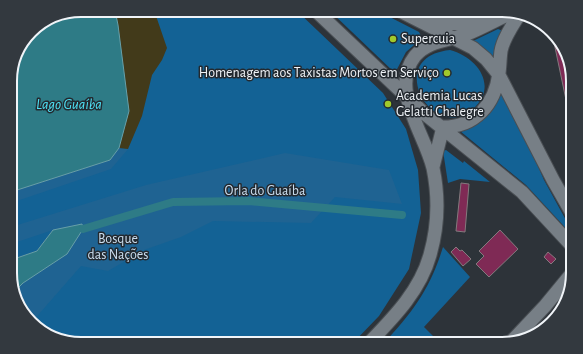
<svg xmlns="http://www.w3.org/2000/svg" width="583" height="354" viewBox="0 0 583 354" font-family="'Alegreya Sans',sans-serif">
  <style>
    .green { fill: #136295 }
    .forest { fill: #1f6392 }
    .sand { fill: #423a1a }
    .water { fill: #2e7b86; stroke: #689fa8 }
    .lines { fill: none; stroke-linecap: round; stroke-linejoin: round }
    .canal { stroke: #2e7b86; stroke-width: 8 }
    .building { fill: #7f2a55; stroke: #847a7e }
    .secondary-casing { stroke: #4a4f54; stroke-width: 15 }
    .secondary { stroke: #777f86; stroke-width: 13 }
    .poi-dot { fill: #a0c92b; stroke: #23292f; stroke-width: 1.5 }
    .labels { text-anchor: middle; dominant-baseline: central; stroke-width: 3; stroke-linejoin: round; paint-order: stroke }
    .poi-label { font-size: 14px; fill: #f0f4f8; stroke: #23292f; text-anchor: start }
    .park-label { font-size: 14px; fill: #caddee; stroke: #23292f }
    .water-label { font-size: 15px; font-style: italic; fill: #4ee2f6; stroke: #23292f }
    .rim { fill: none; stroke: #f0f4f8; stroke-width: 2 }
  </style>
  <rect width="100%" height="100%" fill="#2d3339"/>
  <path class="green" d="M115,10H296L383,93L406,129L418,170L421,213L409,269L379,316L352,344H81L42,332L22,312L14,292L23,283L53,230L37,251L11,260V192L110,160L129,111L118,25Z
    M329,10H376L419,32L422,38L406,52L395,73Z
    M430,10H482C464,15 447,16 430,10Z
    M498,29L503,31L496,57L493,58L473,41Z
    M450,50C477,57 499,86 473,109C433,145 382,57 450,50Z
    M501,92L517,118L544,180L573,233V236L526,185L460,131Z
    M446,150L463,163L464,161L490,182L460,179L448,183L443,151Z
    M443,247L470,277L424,327L441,344H383C413,312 430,289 443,247Z"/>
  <path class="forest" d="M119,148L128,149L111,169L11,203V192L110,160Z
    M285,153L389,170L402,204L335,197L311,223L213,221L181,237L144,250L108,271L81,266L32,322L22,312L14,292L23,283L67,254L83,229L81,224L53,230L11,244V227L146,185Z"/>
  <path class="sand" d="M115,10H154L167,48L162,60L152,75L142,116L128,149L119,148L129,111L118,25Z"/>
  <path class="water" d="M81,10H115L118,25L129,111L119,148L110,160L11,192V72L34,28Z
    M82,224L83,229L67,254L23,283L14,292L11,282V260L37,251L53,230Z"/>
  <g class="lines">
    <path class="canal" d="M83,229L173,202L249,201L402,215"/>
  </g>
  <path class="building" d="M552,33L563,45L573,76V119H570Z
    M461,183L469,184L465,232L456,231Z
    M500,230L518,249L489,277L476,264L484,256L479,251Z
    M456,247L460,251L462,250L471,259L463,266L451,252Z
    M548,252L556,259L551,264L544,257Z"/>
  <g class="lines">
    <defs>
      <path id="secondary" d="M315,10L426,115L522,192L573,247
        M398,10L473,48L486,59L499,75L553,180L573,215
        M428,21L459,24L486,20
        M433,167L443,127C475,127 495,105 499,73C500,66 500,58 501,51C503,39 512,26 519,15
        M510,343L545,306L573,272
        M368,344C393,318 420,291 430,255C438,227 439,197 433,168C425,134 389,89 415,56C429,40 449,41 467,34C482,28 496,20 511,13"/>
    </defs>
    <use href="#secondary" class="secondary-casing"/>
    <use href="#secondary" class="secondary"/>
  </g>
  <g class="poi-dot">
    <circle cx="393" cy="39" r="4"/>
    <circle cx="447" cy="73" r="4"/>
    <circle cx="388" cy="104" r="4"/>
  </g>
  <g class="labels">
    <g class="poi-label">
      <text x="401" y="39">Supercuia</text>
      <text x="439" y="73" text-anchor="end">Homenagem aos Taxistas Mortos em Serviço</text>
      <text x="396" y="96">Academia Lucas<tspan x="396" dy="16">Gelatti Chalegre</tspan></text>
    </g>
    <g class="park-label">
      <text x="265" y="191">Orla do Guaíba</text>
      <text x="118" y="239">Bosque<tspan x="118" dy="16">das Nações</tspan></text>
    </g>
    <g class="water-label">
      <text x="69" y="104">Lago Guaíba</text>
    </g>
  </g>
  <path d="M0 0H583V354H0ZM81 17H502A64 64 0 0 1 566 81V273A64 64 0 0 1 502 337H81A64 64 0 0 1 17 273V81A64 64 0 0 1 81 17Z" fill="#33393f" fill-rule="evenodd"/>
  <path class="rim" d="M81 17H502A64 64 0 0 1 566 81V273A64 64 0 0 1 502 337H81A64 64 0 0 1 17 273V81A64 64 0 0 1 81 17Z"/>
</svg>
